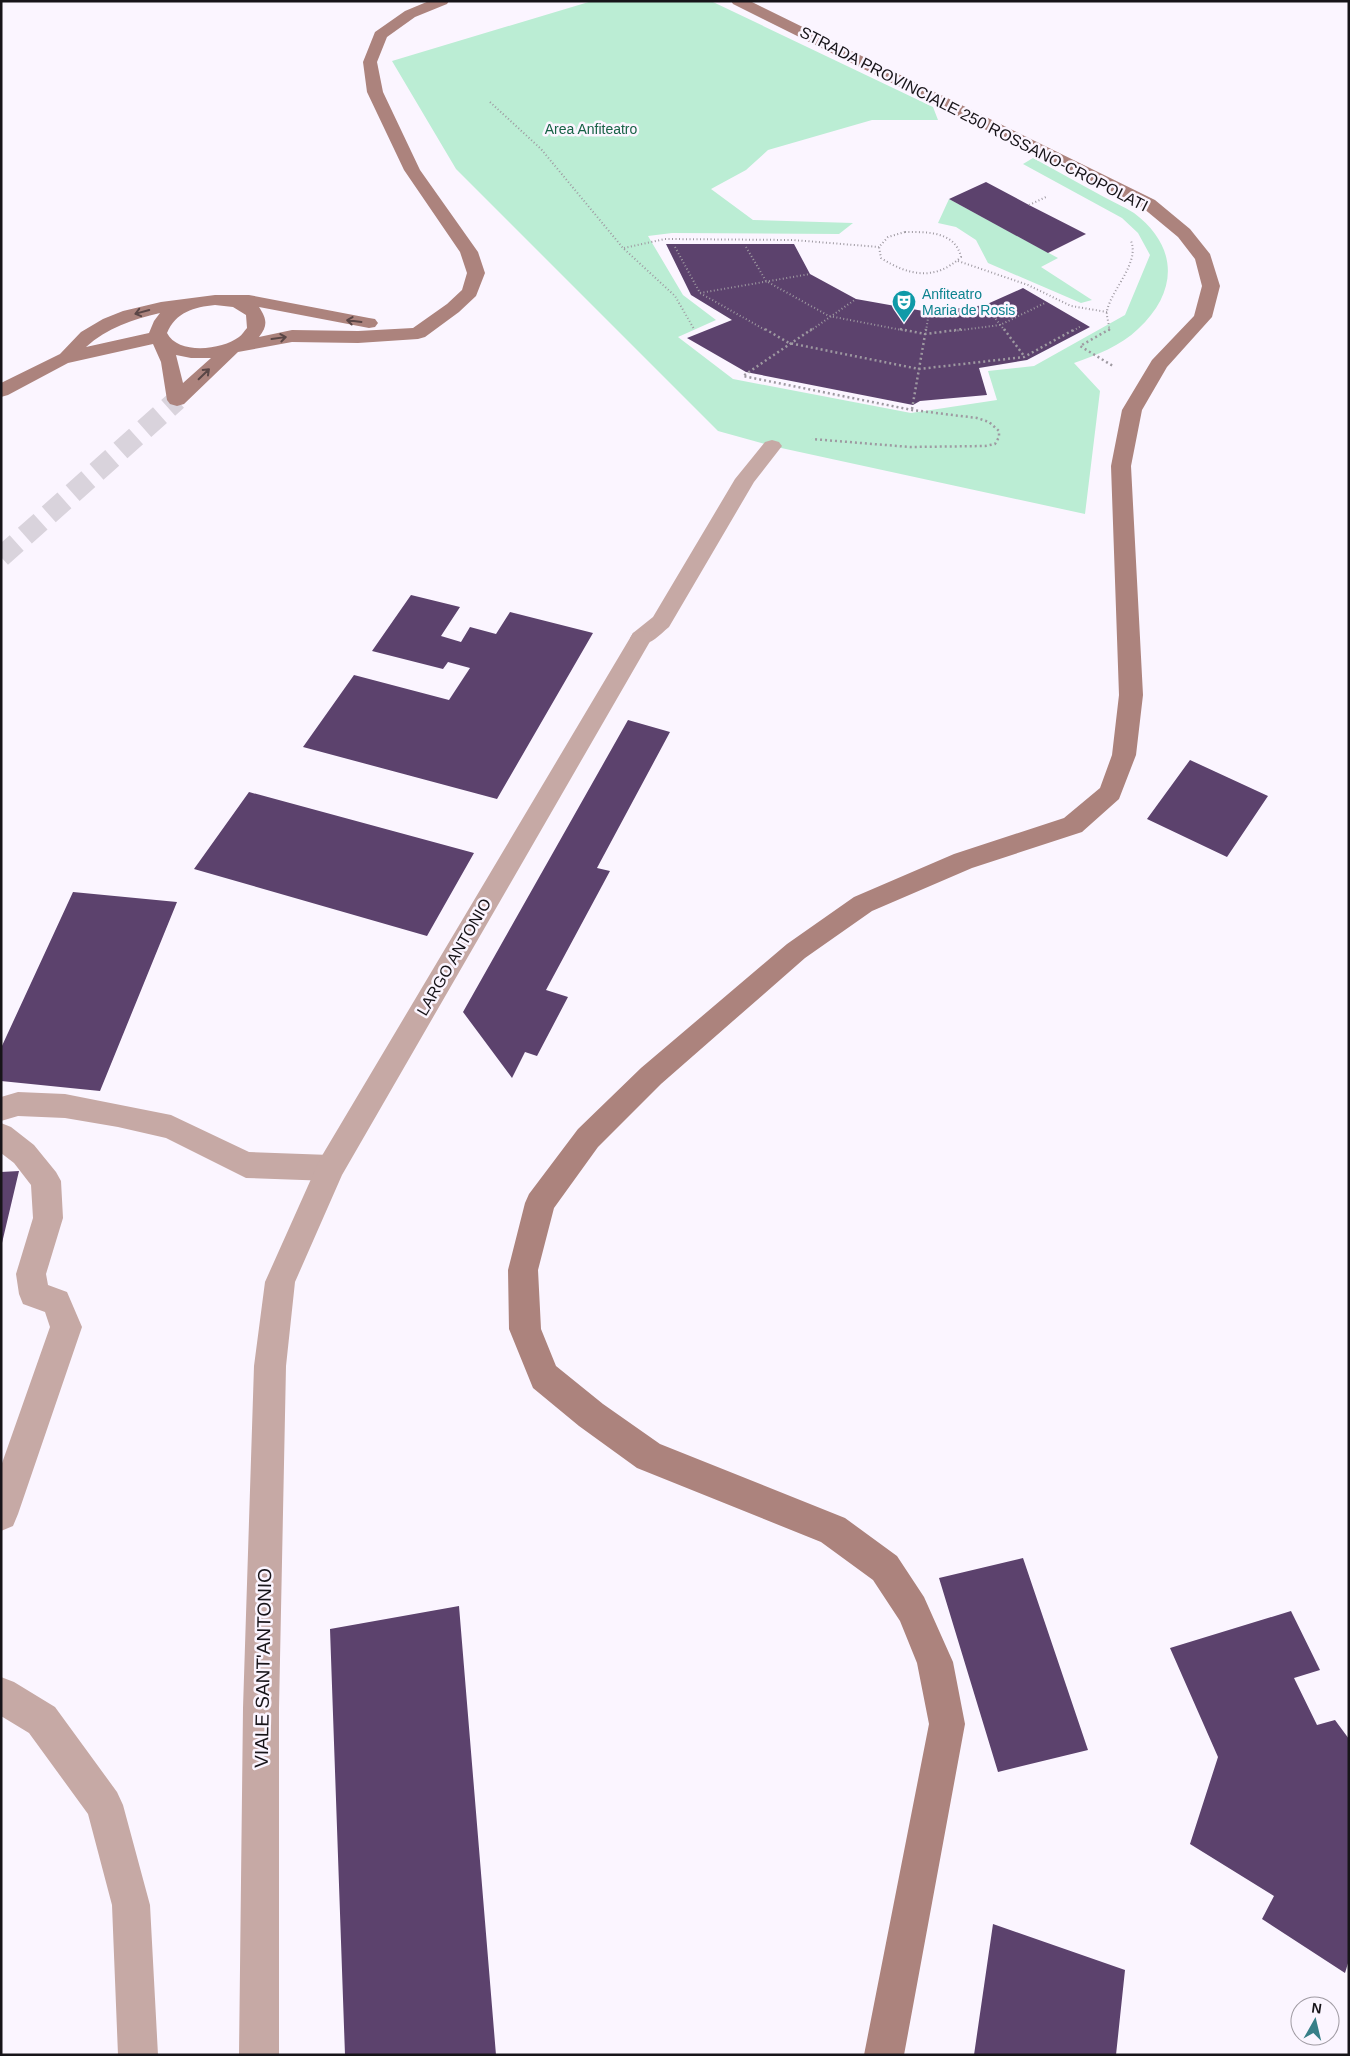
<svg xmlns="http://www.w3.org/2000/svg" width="1350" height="2056" viewBox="0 0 1350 2056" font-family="Helvetica,sans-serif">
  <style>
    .green { fill: #bbedd4 }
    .building { fill: #5c426d }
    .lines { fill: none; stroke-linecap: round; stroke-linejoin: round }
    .secondary-tunnel { stroke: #d9d3dc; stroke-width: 21; stroke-dasharray: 21 11; stroke-linecap: butt }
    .path-far1 { stroke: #9e99a1; stroke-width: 2; stroke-dasharray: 1 2.5; stroke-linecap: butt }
    .path { stroke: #9e99a1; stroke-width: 2.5; stroke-dasharray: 2 3; stroke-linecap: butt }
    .lane { fill: #c6a9a5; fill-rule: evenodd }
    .street { fill: #c6a9a5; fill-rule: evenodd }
    .secondary { fill: #ac837d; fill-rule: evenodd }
    .oneway { stroke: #5a4646 }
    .labels { text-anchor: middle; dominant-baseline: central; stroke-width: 5; stroke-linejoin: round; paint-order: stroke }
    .far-park-label { font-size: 14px; fill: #176246; stroke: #fbf5ff }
    .far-culture-label { font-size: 14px; fill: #0d838f; stroke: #fbf5ff; text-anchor: start }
    .street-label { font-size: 16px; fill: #171419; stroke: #fbf5ff }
    .near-street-label { font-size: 19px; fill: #171419; stroke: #fbf5ff }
  </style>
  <rect width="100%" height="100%" fill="#fbf5ff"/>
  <path class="green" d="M592,1L713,2L933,107L938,120H872L768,150L746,170L711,189L753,220L853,223L839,234L672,233L648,236L683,295L716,320L678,337L733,379L911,413L997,400L988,371L1034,366L1125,315L1150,255L1138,233L1122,218L1023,164L1033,158C1057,171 1080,184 1104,197C1113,202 1125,207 1134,213C1179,247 1178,292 1138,329C1121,346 1096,355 1074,363L1100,391L1085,514L772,446L718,431L456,169L392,61Z
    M949,199L1058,258L1041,267L1092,300L1081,303L988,263L976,240L956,227L938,223Z"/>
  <path class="building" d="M986,182L1029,205L1086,234L1048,253L949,199Z
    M666,244H794L810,274L856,299L929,312L985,305L1023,288L1090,327L1027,360L979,368L987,395L920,401L913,405L746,372L687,338L732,320L691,295Z
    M411,595L460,607L441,636L461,642L470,627L496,634L510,612L593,633L497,799L303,747L354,675L449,700L470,668L448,662L443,669L372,651Z
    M628,720L670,732L597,868L610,871L546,990L568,997L537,1056L525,1052L512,1078L463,1012Z
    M1190,760L1268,796L1227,857L1147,819Z
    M249,792L474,853L427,936L194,869Z
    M73,892L177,902L100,1091L1,1081V1048Z
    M19,1171L2,1243H1V1172Z
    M1023,1558L1088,1750L998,1772L939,1578Z
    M459,1606L496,2055H345L330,1629Z
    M1291,1611L1320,1670L1294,1678L1317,1725L1335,1720L1349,1739V1960L1345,1973L1262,1919L1274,1896L1190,1844L1218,1757L1170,1648Z
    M993,1924L1125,1970L1116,2055H974Z"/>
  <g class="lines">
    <path class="secondary-tunnel" d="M1,557L177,400"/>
    <path class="path-far1" d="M490,102L541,149L623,248L675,296L694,329
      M1029,205L1048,196
      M905,232C927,232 955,231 961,257C935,281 909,276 881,258L879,247L888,237Z
      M675,247L700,293L767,331
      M746,247L766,281L829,316L907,331
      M624,248L665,239L793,240L879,247
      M958,261L1028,285L1071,306L1107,312
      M700,293L810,274
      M985,305L1005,331
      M810,331L856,299
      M926,331L929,312
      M954,331L1000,325L1045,303
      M1073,331L1081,326
      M1109,331C1110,325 1106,317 1107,311C1111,290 1140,263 1131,241"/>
    <path class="path" d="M765,329L789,343L919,369L1024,357L1075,329
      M812,329L743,376L912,410L977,418L989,422L999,431V437L995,444L985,446L910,447L812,439
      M900,329L925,334L964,329
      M1004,329L1024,356
      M1110,329L1080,346L1113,366
      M912,409L926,329"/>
    <path class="lane" d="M772,440L779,442L782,446L754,482L669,627C657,637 649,648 633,643L630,638L633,633L653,617L735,479L765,442Z
      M18,1092L65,1094L171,1115L249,1152L330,1155L340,1159L345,1168L340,1177L330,1181L246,1178L166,1138L118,1127L65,1118L18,1116L1,1121V1097Z
      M1,1123L11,1127L34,1145L56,1172L61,1181L63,1218L46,1274L48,1285L67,1292L82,1327L18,1514L13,1526L1,1531V1466L50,1327L45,1312L23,1304L19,1294L16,1274L33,1218L31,1185L14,1163L1,1153Z"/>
    <path class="street" d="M641,630L649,633L652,638L342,1175L295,1282L286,1366L279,1708V2055H239L243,1708L254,1366L265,1282L320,1159L630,638L633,633Z
      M1,1677L14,1682L55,1707L117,1792L123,1805L150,1905L158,2055H118L112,1905L88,1814L29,1733L1,1716Z"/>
    <path class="secondary" d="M429,1H449L447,4L415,17L387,37L377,62L383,92L420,170L478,252L485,273L476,296L459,312L425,337L418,339L358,343L292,342L238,352L184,404L177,406L170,404L167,400L161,362L153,344L68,363L8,395L1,397V383L60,354L81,332L103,319L123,311L161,302L215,295H249L369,318L375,319L378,323L375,327L369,328L259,307C267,319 268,326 259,337L292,330L358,331L413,328L447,304L462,290L467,273L460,252L404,170L367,92L363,62L375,32L405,11ZM215,305L233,307L246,315L247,328C244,331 242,335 239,337C222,350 178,355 167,333C176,312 194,307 215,305ZM160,313L154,321L149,333L86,347C107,328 133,319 160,313ZM176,355L191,358H211L183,383Z
      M731,1H750L1155,200L1190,229L1210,254L1220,286L1212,317L1167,367L1142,410L1131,466L1143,695L1136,755L1119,799L1082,832L972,868L872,911L805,958L661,1084L598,1147L554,1208L538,1270L541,1329L556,1366L603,1404L660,1444L845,1518L897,1556L924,1597L953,1662L965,1724L904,2055H864L929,1724L917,1663L900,1621L873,1580L821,1542L637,1468L579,1426L533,1388L509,1329L508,1270L525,1203L529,1194L578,1129L641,1068L787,944L854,897L954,854L1064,818L1100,788L1112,755L1119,695L1111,466L1122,410L1152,360L1194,316L1202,286L1195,259L1178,237L1143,208L733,4Z"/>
  </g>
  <defs><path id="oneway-shaft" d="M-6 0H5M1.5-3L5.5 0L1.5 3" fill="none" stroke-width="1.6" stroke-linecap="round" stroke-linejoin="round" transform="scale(1.25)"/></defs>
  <g class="oneway">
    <use href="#oneway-shaft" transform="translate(142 312) rotate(165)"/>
    <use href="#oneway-shaft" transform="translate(354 321) rotate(-173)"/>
    <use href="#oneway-shaft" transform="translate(279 338) rotate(-8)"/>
    <use href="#oneway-shaft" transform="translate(204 374) rotate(-44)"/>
  </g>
  <defs>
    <symbol id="theatre-pin" viewBox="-11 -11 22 30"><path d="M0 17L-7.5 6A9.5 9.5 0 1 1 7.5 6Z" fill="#0f9aa8" stroke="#fbf5ff"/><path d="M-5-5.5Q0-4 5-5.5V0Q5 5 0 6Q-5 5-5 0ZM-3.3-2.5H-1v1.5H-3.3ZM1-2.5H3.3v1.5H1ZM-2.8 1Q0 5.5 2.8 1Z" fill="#fff"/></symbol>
  </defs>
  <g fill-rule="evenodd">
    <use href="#theatre-pin" x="890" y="288" width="28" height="38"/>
  </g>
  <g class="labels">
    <g class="far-park-label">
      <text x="591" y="129">Area Anfiteatro</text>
    </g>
    <g class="far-culture-label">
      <text x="922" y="294">Anfiteatro<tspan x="922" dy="16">Maria de Rosis</tspan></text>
    </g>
    <g class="street-label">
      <text transform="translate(974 119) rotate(27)">STRADA PROVINCIALE 250 ROSSANO-CROPOLATI</text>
      <text transform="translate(454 957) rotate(-60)">LARGO ANTONIO</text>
    </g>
    <g class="near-street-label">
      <text transform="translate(263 1668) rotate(-89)">VIALE SANT'ANTONIO</text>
    </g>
  </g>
  <rect width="1350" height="2056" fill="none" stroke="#171419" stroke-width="5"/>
  <g transform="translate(1315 2021) rotate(8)"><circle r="24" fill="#fbf5ff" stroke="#a09ba3"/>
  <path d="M0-4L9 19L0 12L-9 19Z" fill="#377f88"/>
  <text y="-8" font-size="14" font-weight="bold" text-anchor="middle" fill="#171419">N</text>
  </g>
</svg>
